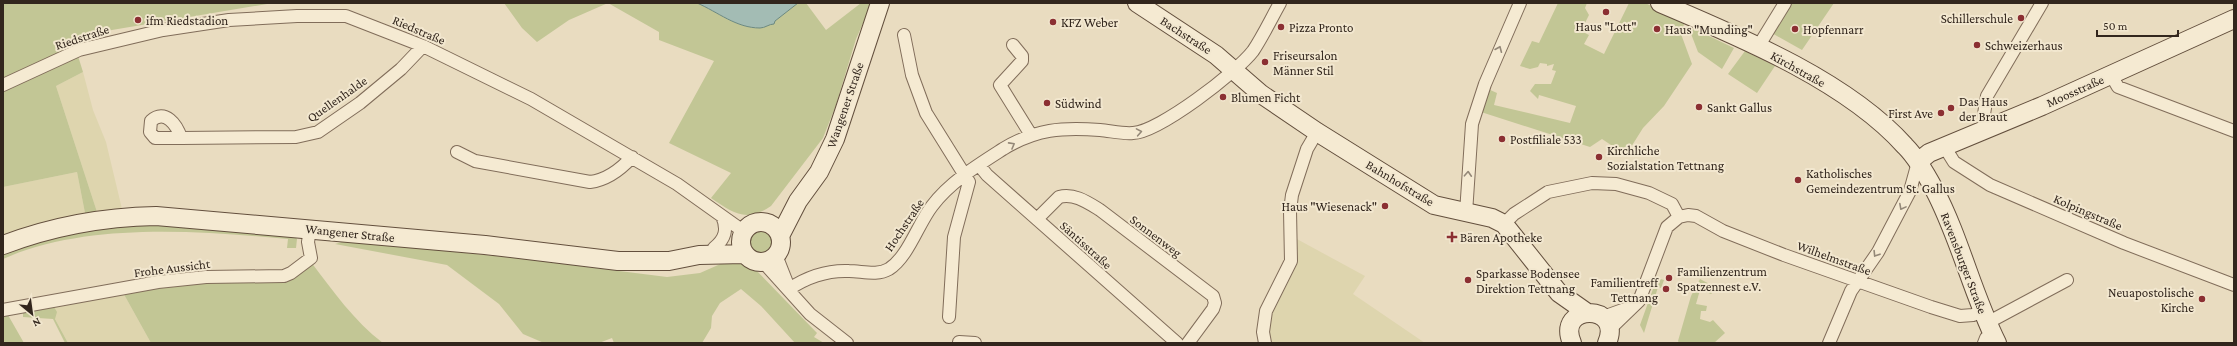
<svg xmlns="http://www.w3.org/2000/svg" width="2237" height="346" viewBox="0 0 2237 346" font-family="'Crimson Pro',serif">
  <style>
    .farmland { fill: #ded5ae }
    .green { fill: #c2c695 }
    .water { fill: #a3bcb4; stroke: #6b8980 }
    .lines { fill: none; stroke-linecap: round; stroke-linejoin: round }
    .street-casing { stroke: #816d5a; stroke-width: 14 }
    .secondary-casing { stroke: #634f3d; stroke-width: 20 }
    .street { stroke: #f5ead2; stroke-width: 12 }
    .secondary { stroke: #f5ead2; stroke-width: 18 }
    .oneway { stroke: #948878 }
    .poi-dot { fill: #8b2f32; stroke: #f2e7cf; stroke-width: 1.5 }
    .labels { text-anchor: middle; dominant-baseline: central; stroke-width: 4; stroke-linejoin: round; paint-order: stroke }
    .poi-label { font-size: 13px; fill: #32261d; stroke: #f2e7cf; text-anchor: start }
    .street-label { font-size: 13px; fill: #32261d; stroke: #f2e7cf }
  </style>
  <rect width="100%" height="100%" fill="#e9dcc0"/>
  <path class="farmland" d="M83,72L93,110L106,142L122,209L97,212L56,86Z
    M77,172L85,213L29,226L3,236V187Z
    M1295,238L1365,276L1353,294L1425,343H1270V313L1296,264Z
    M121,289L151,343H68L46,302Z"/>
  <path class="green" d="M3,3H273L106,31L73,40L83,72L56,86L97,212L85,213L77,172L3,187Z
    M504,3H697C718,12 736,28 759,28C765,28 769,24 774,24L775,21L798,3H806L826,30L861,3H872L856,39L836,105L823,138L771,206C746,223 733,213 711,198L731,173L669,143L714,61L659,40V32L608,3L569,20L537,42L522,28Z
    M1558,3H1587L1585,8L1589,15L1581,31L1589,35L1584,44L1604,54L1629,3H1645L1685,21L1681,34L1692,64L1664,106L1643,128L1626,155L1602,139L1590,147L1481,112L1488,89L1497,93L1494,105L1570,123L1576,106L1539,95L1538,99L1530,91L1535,84H1551L1556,71L1552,70L1554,64L1547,66V64L1540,63L1538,67L1530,69L1520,66L1532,41L1539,43Z
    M1788,3H1834L1802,50L1770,32Z
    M1688,26L1734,48L1722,69L1698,52Z
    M1745,51L1775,66L1757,93L1728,74Z
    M150,223L293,235L297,239L296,248H287L288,239C197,231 87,222 3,259V252L75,231Z
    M746 242a15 15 0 1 1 30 0a15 15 0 1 1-30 0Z
    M345,241L516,258L667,277L700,273L725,262H736L756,270L817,333L814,337L824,343H795L761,306L741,289L720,303L712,316L711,328L702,343H614L612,338L599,343H544L523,334L499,304L447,265L335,244Z
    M311,262C333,291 354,321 383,343H151L121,289L283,276Z
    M1657,278L1664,280L1661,288L1658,287L1644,333L1640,325Z
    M1700,279L1717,288L1711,294L1700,290L1696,304L1707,306L1706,311H1701L1700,319L1710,322L1713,320L1725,333L1714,343H1679L1678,341L1691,296Z
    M54,307L57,312L55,319L68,343H65L53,319L23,317V311Z
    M3,315H8L24,343L3,342Z"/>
  <path class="water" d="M697,3H798L775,21L774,24C769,24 765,28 760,28C736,28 718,12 697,3Z"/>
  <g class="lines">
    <defs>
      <path id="street" d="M904,35L912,75L926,113L969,182L954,237L949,317
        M1013,45L1022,56V61L1000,85L1031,135
        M1758,47L1785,3
        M2111,75L2118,87L2234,131
        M3,85L79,50L163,30L229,20L297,16H346L423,46L531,99L677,184L743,231
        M1991,127L1984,114L1987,96L2042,3
        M181,138H155L150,132L151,121C165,108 177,125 181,138L296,137L318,132L360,103L401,69L423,46
        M1944,146L1954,162L1990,185L2124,243L2234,285
        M457,152L475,161L590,182C607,180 621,169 632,157
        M979,165L987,175L1177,343
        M1466,213L1472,124L1485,84L1520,3
        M1037,219L1059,197C1074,193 1087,202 1100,210L1213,296L1215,303L1213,309L1188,343
        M1504,224L1514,214L1548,192L1592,183L1616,184L1649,193L1672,204L1679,217
        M714,248C725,239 728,230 722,216
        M776,255L789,288
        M763,262L810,314L847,343
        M789,289C807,277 827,270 849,271C862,271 877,276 889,269C908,257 918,224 932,206C950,182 978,165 1003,149C1036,129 1062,127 1100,130C1111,131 1123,134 1133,133C1159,132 1237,72 1253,51C1263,36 1271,19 1280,3
        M3,310L158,282L206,277L284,276L291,273L311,258L308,242L310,229
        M1603,317L1631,307
        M1987,323L2067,280
        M1610,329L1639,301L1667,227L1679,217L1688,215L1696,216L1723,231L1784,255L1931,307L1960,316L1973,315L1982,311
        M959,342L975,343
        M1265,343L1263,332L1266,311L1291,261L1290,211L1292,195L1307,149L1317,132
        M1829,343L1851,291L1878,252L1910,191L1918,162
        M1984,343L1986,338L1992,333"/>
      <path id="secondary" d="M1137,3L1216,55L1261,94L1317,132L1434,205L1492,218L1504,224L1559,293L1586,312
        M1660,3C1740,37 1847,81 1905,146C1917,158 1926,174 1934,189C1960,238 1972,293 1997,343
        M1918,162L1929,153L2042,106L2234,19
        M741 242a20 20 0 1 1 40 0a20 20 0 1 1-40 0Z
        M780,236L798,201L819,172L835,139L880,3
        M3,245C53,226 103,217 156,216L485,245L618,261H669L699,255L744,254
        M1572,343C1555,303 1624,303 1607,343"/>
    </defs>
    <use href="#street" class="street-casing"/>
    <use href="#secondary" class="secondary-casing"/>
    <use href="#street" class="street"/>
    <use href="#secondary" class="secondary"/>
  </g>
  <defs><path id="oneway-chevron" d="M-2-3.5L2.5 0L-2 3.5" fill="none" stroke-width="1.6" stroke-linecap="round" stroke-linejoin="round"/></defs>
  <g class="oneway">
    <use href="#oneway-chevron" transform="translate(1499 49) rotate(-67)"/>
    <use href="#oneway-chevron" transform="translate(1139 132) rotate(-10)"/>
    <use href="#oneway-chevron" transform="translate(1012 145) rotate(-29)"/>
    <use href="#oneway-chevron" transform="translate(1468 174) rotate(-87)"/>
    <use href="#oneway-chevron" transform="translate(1902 207) rotate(118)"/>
    <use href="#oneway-chevron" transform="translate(1876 254) rotate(122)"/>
  </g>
  <g class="poi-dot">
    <circle cx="1606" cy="12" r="4"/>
    <circle cx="2021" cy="18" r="4"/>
    <circle cx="138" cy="20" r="4"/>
    <circle cx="1053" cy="22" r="4"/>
    <circle cx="1281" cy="27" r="4"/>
    <circle cx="1657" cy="29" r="4"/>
    <circle cx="1795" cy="29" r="4"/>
    <circle cx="1977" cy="45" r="4"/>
    <circle cx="1265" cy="62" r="4"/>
    <circle cx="1223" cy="97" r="4"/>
    <circle cx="1047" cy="103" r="4"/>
    <circle cx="1699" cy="107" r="4"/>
    <circle cx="1951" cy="108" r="4"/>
    <circle cx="1941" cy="113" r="4"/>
    <circle cx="1502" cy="139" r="4"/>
    <circle cx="1599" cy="157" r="4"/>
    <circle cx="1798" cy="180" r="4"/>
    <circle cx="1385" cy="206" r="4"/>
    <path d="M1450 231h4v4h4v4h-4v4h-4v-4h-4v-4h4z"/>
    <circle cx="1669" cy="278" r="4"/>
    <circle cx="1468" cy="280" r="4"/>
    <circle cx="1666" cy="289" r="4"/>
    <circle cx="2202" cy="299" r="4"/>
  </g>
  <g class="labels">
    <g class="poi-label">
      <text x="2013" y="18" text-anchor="end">Schillerschule</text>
      <text x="146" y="20">ifm Riedstadion</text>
      <text x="1061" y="22">KFZ Weber</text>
      <text x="1606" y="26" text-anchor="middle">Haus "Lott"</text>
      <text x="1289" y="27">Pizza Pronto</text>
      <text x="1665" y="29">Haus "Munding"</text>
      <text x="1803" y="29">Hopfennarr</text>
      <text x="1985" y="45">Schweizerhaus</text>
      <text x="1273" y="55">Friseursalon<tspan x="1273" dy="15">Männer Stil</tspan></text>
      <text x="1231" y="97">Blumen Ficht</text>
      <text x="1959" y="101">Das Haus<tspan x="1959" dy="15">der Braut</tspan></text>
      <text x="1055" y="103">Südwind</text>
      <text x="1707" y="107">Sankt Gallus</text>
      <text x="1933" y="113" text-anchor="end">First Ave</text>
      <text x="1510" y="139">Postfiliale 533</text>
      <text x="1607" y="150">Kirchliche<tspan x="1607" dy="15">Sozialstation Tettnang</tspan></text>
      <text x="1806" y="173">Katholisches<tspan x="1806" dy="15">Gemeindezentrum St. Gallus</tspan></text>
      <text x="1377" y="206" text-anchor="end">Haus "Wiesenack"</text>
      <text x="1460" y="237">Bären Apotheke</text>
      <text x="1677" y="271">Familienzentrum<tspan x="1677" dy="15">Spatzennest e.V.</tspan></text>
      <text x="1476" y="273">Sparkasse Bodensee<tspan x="1476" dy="15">Direktion Tettnang</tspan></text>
      <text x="1658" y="282" text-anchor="end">Familientreff<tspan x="1658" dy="15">Tettnang</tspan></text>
      <text x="2194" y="292" text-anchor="end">Neuapostolische<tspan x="2194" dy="15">Kirche</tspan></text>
    </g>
    <g class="street-label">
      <text transform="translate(419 30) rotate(23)">Riedstraße</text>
      <text transform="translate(1186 35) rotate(33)">Bachstraße</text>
      <text transform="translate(82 37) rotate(-18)">Riedstraße</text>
      <text transform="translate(1798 69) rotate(29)">Kirchstraße</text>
      <text transform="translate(2075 91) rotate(-24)">Moosstraße</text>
      <text transform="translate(337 99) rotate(-35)">Quellenhalde</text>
      <text transform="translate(845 105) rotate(-71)">Wangener Straße</text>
      <text transform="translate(1400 183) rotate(31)">Bahnhofstraße</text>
      <text transform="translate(2088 212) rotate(23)">Kolpingstraße</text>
      <text transform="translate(904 225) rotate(-56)">Hochstraße</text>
      <text transform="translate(350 233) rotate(6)">Wangener Straße</text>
      <text transform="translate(1156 236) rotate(37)">Sonnenweg</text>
      <text transform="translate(1086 245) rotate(42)">Säntisstraße</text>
      <text transform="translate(1834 258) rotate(20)">Wilhelmstraße</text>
      <text transform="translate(1964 263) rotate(69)">Ravensburger Straße</text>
      <text transform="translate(172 268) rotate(-7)">Frohe Aussicht</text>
    </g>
  </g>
  <rect width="2237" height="346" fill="none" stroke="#32261d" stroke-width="8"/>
  <g transform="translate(32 314) rotate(151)" stroke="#f2e7cf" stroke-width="3" paint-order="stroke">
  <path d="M0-3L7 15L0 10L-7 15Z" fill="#32261d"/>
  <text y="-6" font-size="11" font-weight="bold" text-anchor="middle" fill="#32261d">N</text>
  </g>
  <path d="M2097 30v6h81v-6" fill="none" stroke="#32261d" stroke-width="2"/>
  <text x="2103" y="30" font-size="12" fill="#32261d" stroke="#f2e7cf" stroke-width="3" paint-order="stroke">50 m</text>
</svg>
